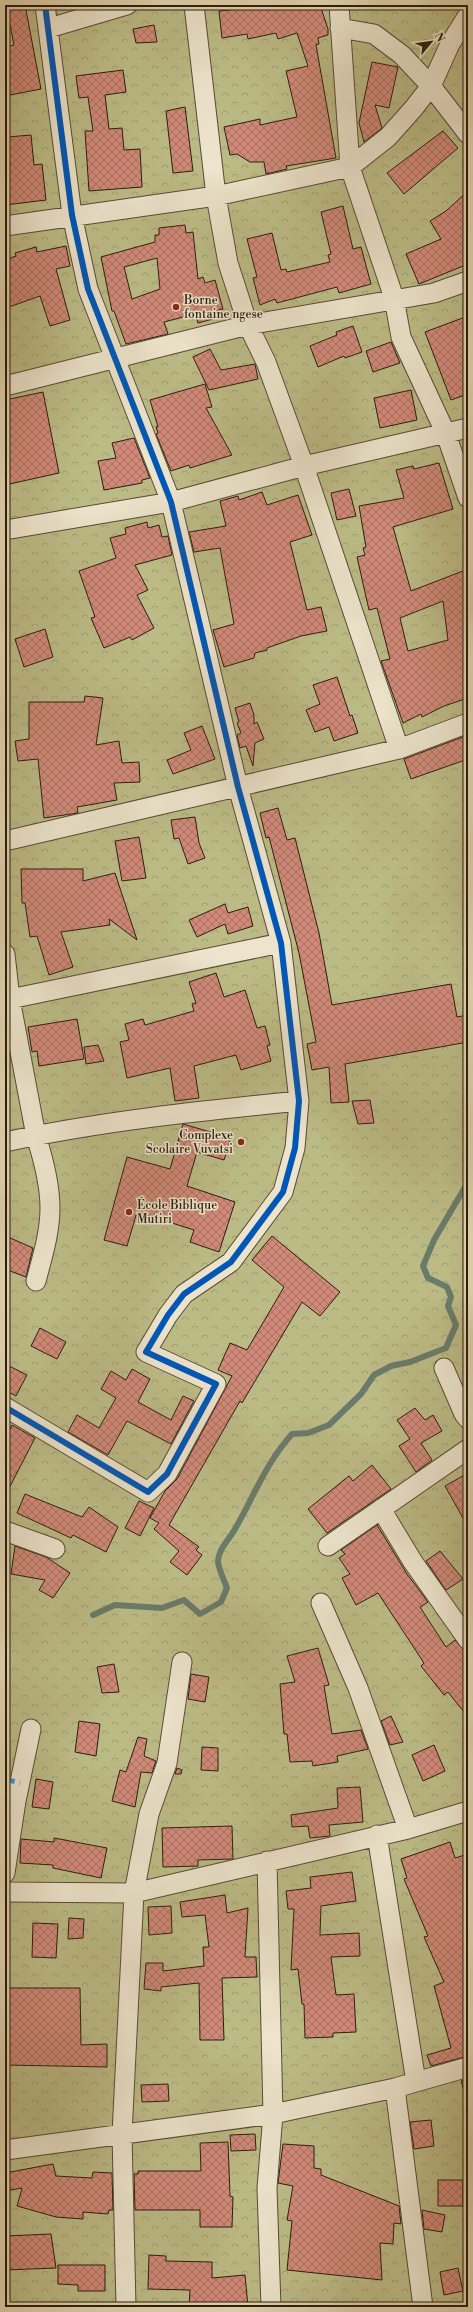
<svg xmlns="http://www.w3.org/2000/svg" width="473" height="2312" viewBox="0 0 473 2312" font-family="'Libre Bodoni',serif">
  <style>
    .park { fill: url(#park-crowns); stroke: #736c4a }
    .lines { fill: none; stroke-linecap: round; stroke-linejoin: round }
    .stream { stroke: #6a7b6a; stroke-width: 6 }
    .building { fill: url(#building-cross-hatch); stroke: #2a1d0e; fill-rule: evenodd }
    .street-casing { stroke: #584b36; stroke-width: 21 }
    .street { stroke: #ece4cc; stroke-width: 19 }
    .quiet { stroke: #3c94d2; stroke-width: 5; stroke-dasharray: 10 5; stroke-linecap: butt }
    .cycleway-casing { stroke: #ece4cc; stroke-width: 8 }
    .cycleway { stroke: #0057b8; stroke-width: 6 }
    .poi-dot { fill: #8f2418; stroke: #ece4cc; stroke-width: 1.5 }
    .labels { text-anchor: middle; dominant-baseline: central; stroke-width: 3; stroke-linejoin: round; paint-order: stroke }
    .poi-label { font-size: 12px; fill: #2a1d0e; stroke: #ece4cc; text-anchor: start }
  </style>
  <defs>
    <pattern id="park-crowns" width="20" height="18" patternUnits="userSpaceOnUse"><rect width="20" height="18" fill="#bcbb86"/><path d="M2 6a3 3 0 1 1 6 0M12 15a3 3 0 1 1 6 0" fill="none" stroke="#a2a072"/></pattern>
    <pattern id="building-cross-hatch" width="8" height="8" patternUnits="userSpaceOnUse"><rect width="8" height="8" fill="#d18a79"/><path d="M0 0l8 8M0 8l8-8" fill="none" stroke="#aa7062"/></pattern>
  </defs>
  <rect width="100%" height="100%" fill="#e2d6b0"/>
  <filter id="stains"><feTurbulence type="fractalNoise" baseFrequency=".005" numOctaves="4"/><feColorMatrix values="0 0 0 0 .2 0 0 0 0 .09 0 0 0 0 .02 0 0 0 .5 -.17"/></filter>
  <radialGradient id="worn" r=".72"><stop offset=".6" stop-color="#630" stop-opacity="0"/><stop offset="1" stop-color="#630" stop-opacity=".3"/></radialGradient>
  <path class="park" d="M5,5H468V2307H5Z"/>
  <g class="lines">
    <path class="stream" d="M93,1615L115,1605L162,1608L184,1600L200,1614L221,1602L227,1588C224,1580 219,1570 218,1562C218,1549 229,1540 235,1529C254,1496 266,1463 292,1434L308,1433L329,1425L361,1394L374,1375L391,1366L410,1362L446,1348L456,1325L448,1306L451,1297L447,1287L428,1278L423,1266L434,1240L468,1182"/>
  </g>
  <path class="building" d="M6,5H25L41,89L5,96V47L14,45Z
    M238,5H320L328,29V35L318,38L319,44L316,45L336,158L286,166L287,169L266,174L264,162H250L237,154L230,155L224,127L260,119V125L297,117L286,71L308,66L297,33L278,39L276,33L248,39L247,34L222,38L219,11L239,9Z
    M154,25L157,42L136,43L133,29Z
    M372,62L398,67L389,108L375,105L382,128L364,142L359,123Z
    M123,70L126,92L105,95L109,129L122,128L124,150L140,149L142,187L89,191L85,131H93L88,97L79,98L76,76Z
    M185,107L193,171L173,173L166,111Z
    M443,131L458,148L404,194L387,173Z
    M31,135L34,165L42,164L46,200L5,205V168L10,167L7,137Z
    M468,191V264L419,284L406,254L441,239L430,221L446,211Z
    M343,206L353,249L361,247L371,284L339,293L337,287L277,303L275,299L260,305L253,278L257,277L247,239L272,233L281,270L286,269L287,272L330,262L328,255L331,254L321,212Z
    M185,225L186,233L193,232L198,279L203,277L205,283L215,280L223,309L211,312L213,319L198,323L195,314L164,322L168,334L126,344L114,311H112L101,257L155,242V235H159V228ZM157,258L160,289L132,299L124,267Z
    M66,246L70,266L56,269L70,320L50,326L40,296L9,307L5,295V260L16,256L15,253L36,247L37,252Z
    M468,316V394L451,400L425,332Z
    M353,326L362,352L345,358L344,356L318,367L310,346L337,335L336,332Z
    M391,342L400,363L373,372L366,351Z
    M210,349L221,370L255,364L258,379L209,390L193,357Z
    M205,384L212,407L206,408L232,455L190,468L189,465L171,471L156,434L158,433L156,427H158L150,400Z
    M411,390L417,420L380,428L374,398Z
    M43,392L59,473L5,485V400Z
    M134,438L150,478L142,480V483L104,490L98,461L116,458L112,443Z
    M439,463L453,509L393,527L411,591L468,569V698L444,706L422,717L421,714L403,723L381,661L390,659L377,608L369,610L357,557L365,555L363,548L366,547L359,506L404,498L396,470L413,466L414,469ZM443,601L448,640L408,651L400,618Z
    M349,489L356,516L337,520L331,493Z
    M262,492L267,505L298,495L312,535L290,542L307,610L321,607L327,631L301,636L267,648V650L255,653L254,658L224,667L213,630L234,624L220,548L194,552L189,532L226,526L220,501L238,496L239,500Z
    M147,522L148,528L159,525L162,537L168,536L172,555L135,565L148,590L137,595L154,628L132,640L130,637L104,648L91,618L95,617L79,571L116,558L110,538L126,534L125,528Z
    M45,629L53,657L24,667L15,639Z
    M337,677L350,716L352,715L358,733L334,741L329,727L315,732L306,710L320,704L313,685Z
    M85,696L103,698L96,745L119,741L122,763L139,762L140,782L114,783L117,800L77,807L78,813L44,818L38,759L18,761L15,741L29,739V702H84Z
    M250,703L254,715V724L257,722L264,739L255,743L253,766L246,746L240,748L237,735L241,733L237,723L239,722L235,708Z
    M202,726L215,759L173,774L167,760L191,750L184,733Z
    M468,735V759L411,779L404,759Z
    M278,808L287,840L295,838L319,933L332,1005L451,984L457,1017L468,1015V1042L345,1064L349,1102L331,1103L329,1067L312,1070L307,1044L316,1042L299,953L269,837L266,838L260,813Z
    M195,817L199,843L205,858L188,864L179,838L174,839L171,820Z
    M139,837L146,878L122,881L115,841Z
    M21,869H83V881L115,873L137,940L109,919L110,925L61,932L73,967L49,975L37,936L30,937L25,903H22Z
    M225,904L228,913L248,907L253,926L228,934L225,924L197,937L189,920Z
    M216,973L224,997L245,990L257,1028L265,1026L270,1045L267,1046L271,1061L241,1070L236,1055L194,1066L199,1098L175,1101L170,1068L127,1078L120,1042L129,1040L125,1024L143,1019L145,1025L194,1011L192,1004L196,1003L189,982Z
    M77,1019L84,1059L39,1066L37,1051L32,1052L28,1027Z
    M98,1045L104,1061L86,1064L84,1047Z
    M370,1100L374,1123L358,1124L352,1101Z
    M183,1124L231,1138L224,1160L197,1152L187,1186L235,1202L219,1252L190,1242L194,1230L137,1212L127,1246L104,1240L127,1157L170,1169Z
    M272,1236L340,1292L320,1316L302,1302L242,1403L240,1401L169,1525L199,1547L196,1550L202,1555L187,1575L170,1562L179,1551L154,1529L159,1523L150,1518L165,1491L177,1479L232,1376L218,1370L230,1343L247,1350L284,1287L252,1260Z
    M8,1237L33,1248L26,1277L5,1269V1246Z
    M40,1328L66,1342L57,1359L31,1346Z
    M5,1364L27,1375L16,1396L5,1390Z
    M132,1369L150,1379L138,1402L171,1420L183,1396L194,1401L171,1444L127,1421L108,1455L68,1432L77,1415L99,1428L116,1398L101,1389L111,1371L126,1380Z
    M415,1408L425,1420L433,1415L442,1431L421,1443L432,1460L416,1472L399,1446L410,1439L397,1420Z
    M12,1425L35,1438L5,1496V1426L10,1429Z
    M372,1465L391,1489L327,1533L308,1509L349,1476L353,1481Z
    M468,1473V1527L445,1486Z
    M25,1494L82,1517L89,1507L118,1527L106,1552L73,1535L71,1538L17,1513Z
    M139,1501L154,1508L140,1536L125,1528Z
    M377,1525L407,1574L428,1602L420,1607L446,1647L455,1640L468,1655V1717L448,1692L444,1695L421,1666L424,1663L378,1593L356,1605L342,1578L350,1574L339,1558L345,1554L341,1550Z
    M15,1546L46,1557L70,1573L53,1598L39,1590L45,1580L11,1574Z
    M440,1551L463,1579L446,1590L426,1561Z
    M318,1648L329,1685L324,1686L332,1734L361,1730L368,1749L337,1756L338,1762L313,1766L312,1761L290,1762L287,1734H284L280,1684L295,1682L287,1656Z
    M114,1664L119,1692L102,1693L97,1667Z
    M191,1674L209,1677L205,1702L188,1699Z
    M391,1716L403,1742L390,1745L381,1721Z
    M79,1721L100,1724L96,1756L75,1752Z
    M138,1737L147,1739L144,1756L156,1761L152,1773L141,1772L135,1807L112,1801L120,1770L126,1772Z
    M434,1745L445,1771L423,1781L412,1755Z
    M202,1747L218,1748V1771L201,1770Z
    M177,1768L182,1770L181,1774H175Z
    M36,1779L53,1782L49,1809L32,1807Z
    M360,1787L363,1822L329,1825L330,1836L310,1838L308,1826L292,1827L291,1815L338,1808L337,1788Z
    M232,1826L233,1859L198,1860V1866L163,1867L162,1828Z
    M54,1838L107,1848L101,1878L53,1868V1865L20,1863L21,1839L54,1842Z
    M450,1842L455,1858L468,1854V2056L431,2066L427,2055L451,2048L434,1986L444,1982L424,1937L428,1936L404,1879L407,1878L401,1859Z
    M352,1872L356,1901L321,1906L320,1935L359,1933L360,1956L331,1957L336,1995L354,1994L356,2032L333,2033V2037L305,2038L304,2004H302L298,1969L291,1970L294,1909H288L286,1891L311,1888L310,1877Z
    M225,1895L227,1913L248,1908L245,1957H256L257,1977L222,1978L224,2040H200L199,1983L161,1987V1991L144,1989L146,1963H163V1971L204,1966L203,1947H209L205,1915L182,1917L180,1902Z
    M171,1906L172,1933L149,1935L148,1907Z
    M69,1918L84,1919L83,1938L68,1939Z
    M33,1923L58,1924L56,1958L32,1957Z
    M5,1988H80L81,2045L107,2044V2067L5,2065Z
    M468,2078V2090L464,2091L461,2081Z
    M168,2084L169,2101L142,2102L141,2085Z
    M431,2120L434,2146L414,2149L410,2122Z
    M255,2134L256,2150L231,2151L230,2135Z
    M228,2142L230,2196L233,2197L232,2227H200V2210H135L134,2174H138V2171H201L200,2143Z
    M283,2144L314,2146V2168L321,2169V2175L399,2206L401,2224L394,2223L393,2244L380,2243L382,2280L287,2270L292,2221L287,2220L293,2186L278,2183Z
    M53,2164L56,2176L92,2178L93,2172L112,2173L113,2210H109L108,2214L83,2212V2219L56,2217L17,2206L22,2188L5,2191V2173Z
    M438,2180H463V2206H438Z
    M422,2210L445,2215L442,2232L424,2229Z
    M51,2234L56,2268L5,2270V2236Z
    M149,2255L166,2256V2261L212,2262V2278L245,2275L248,2307H189L190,2290L148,2289Z
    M58,2265H105V2291H78V2285L58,2284Z
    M458,2268L463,2291L444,2295L440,2272Z"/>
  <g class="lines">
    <defs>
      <path id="street" d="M194,5L216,196L228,263L248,325L266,362L304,466L399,749
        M339,5L350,167L394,298L401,337L446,434L468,498
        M49,28L127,5
        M340,28L374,34L402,55L431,86L468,134
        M5,226L216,196L350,167L388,137L413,109L431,86L450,44L468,15
        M5,386L248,325L434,293L468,281
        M5,530L171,502L304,466L468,428
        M5,841L399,749L468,723
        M5,954L10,999L36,1136C43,1158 50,1184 50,1208C50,1233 42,1258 36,1281
        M5,1000L281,943
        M5,1142C102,1121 200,1111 299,1101
        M444,1368L464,1414L468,1419
        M5,1407L148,1492L167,1474L216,1384L146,1352L168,1315L184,1294L231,1262L283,1192L295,1148L299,1101L281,943L238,787L171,502L88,289L72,215L45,5
        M381,1509L413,1562L468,1640
        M5,1531L55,1549
        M328,1546L468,1449
        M321,1603L358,1688L408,1829
        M377,1835L416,2082
        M267,1861L273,2114L267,2188L271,2307
        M5,1873L16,1801L31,1729
        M5,1892L134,1893L408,1829L468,1811
        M395,2088L423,2307
        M5,2150L273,2114L395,2088L468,2067
        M126,2307L122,2134L134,1893L149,1814L167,1763L182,1662"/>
    </defs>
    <use href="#street" class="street-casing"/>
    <use href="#street" class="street"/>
    <path class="quiet" d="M5,1779L20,1783"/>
    <defs>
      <path id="cycleway" d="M5,1407L148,1492L167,1474L216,1384L146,1352L168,1315L184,1294L231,1262L283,1192L295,1148L299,1101L281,943L238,787L171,502L88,289L72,215L45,5"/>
    </defs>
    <use href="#cycleway" class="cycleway-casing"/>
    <use href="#cycleway" class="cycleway"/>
  </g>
  <g class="poi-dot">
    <circle cx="176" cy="307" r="4"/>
    <circle cx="241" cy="1142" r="4"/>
    <circle cx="129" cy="1212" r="4"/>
  </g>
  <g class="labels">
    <g class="poi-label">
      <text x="184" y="300">Borne<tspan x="184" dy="14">fontaine ngese</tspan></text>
      <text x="233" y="1135" text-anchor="end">Complexe<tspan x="233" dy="14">Scolaire Vuvatsi</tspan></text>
      <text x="137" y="1205">École Biblique<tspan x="137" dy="14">Mutiri</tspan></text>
    </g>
  </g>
  <rect width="473" height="2312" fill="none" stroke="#e2d6b0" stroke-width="20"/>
  <rect x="6" y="6" width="461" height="2300" fill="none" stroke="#2a1d0e" stroke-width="2"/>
  <rect x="10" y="10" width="453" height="2292" fill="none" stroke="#2a1d0e"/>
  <g transform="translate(431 42) rotate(61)" stroke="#ece4cc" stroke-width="3" paint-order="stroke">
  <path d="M0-3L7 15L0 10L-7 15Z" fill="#2a1d0e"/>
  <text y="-6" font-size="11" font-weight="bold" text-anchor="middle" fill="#2a1d0e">N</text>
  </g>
  <rect width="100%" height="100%" filter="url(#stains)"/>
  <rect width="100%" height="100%" fill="url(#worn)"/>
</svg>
